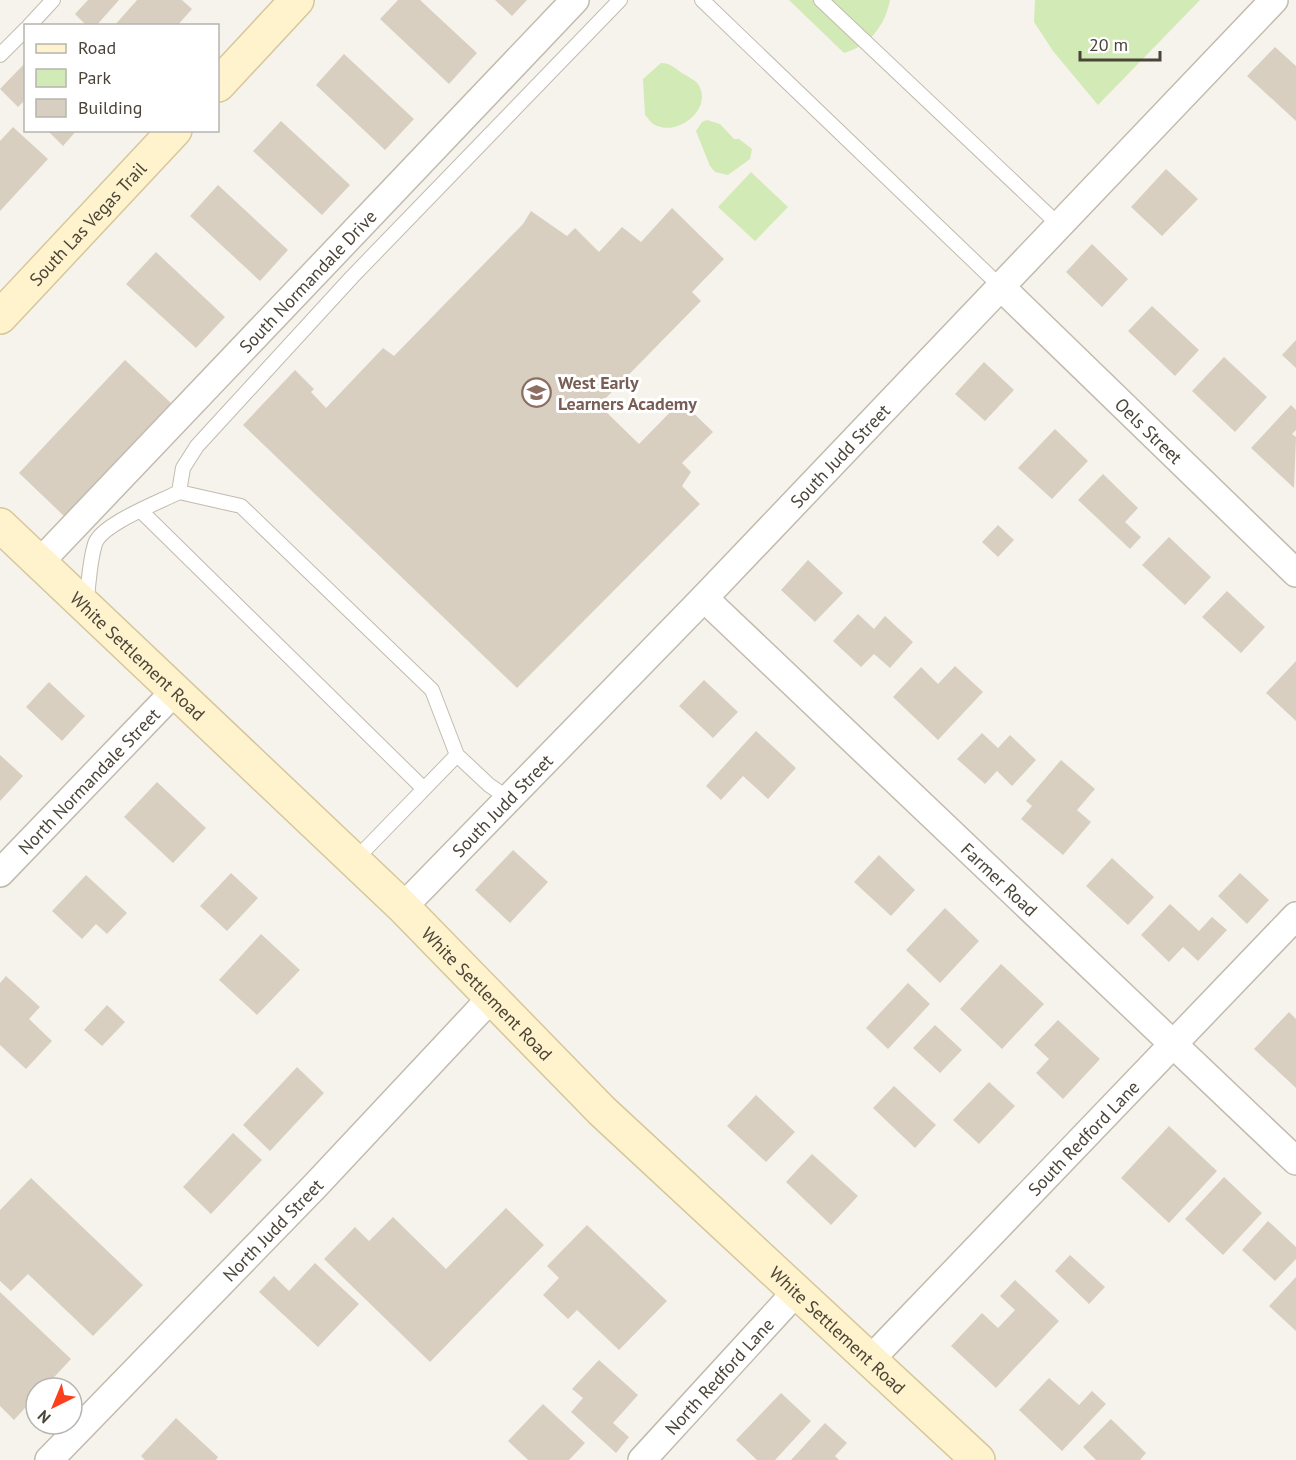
<svg xmlns="http://www.w3.org/2000/svg" width="1296" height="1460" viewBox="0 0 1296 1460" font-family="'PT Sans',sans-serif">
  <style>
    .green { fill: #d2eab5 }
    .building { fill: #d8cfc1 }
    .lines { fill: none; stroke-linecap: round; stroke-linejoin: round }
    .lane-casing { stroke: #c2bbae; stroke-width: 16 }
    .street-casing { stroke: #c2bbae; stroke-width: 30 }
    .secondary-casing { stroke: #d6c79b; stroke-width: 36 }
    .lane { stroke: #fff; stroke-width: 14 }
    .street { stroke: #fff; stroke-width: 27 }
    .secondary { stroke: #fff3cd; stroke-width: 33 }
    .labels { text-anchor: middle; dominant-baseline: central; stroke-width: 6; stroke-linejoin: round; paint-order: stroke }
    .street-label { font-size: 18px; fill: #4b4439; stroke: #fff }
    .education-label { font-size: 18px; font-weight: bold; fill: #785e54; stroke: #fff; text-anchor: start }
  </style>
  <rect width="100%" height="100%" fill="#f6f3ec"/>
  <path class="green" d="M789,0H890C885,26 869,46 844,53Z
    M1035,0H1200L1098,105L1053,51L1034,22Z
    M661,63C670,63 675,68 682,73C687,76 695,80 698,84C714,108 678,137 655,125C651,123 648,118 645,115L643,79Z
    M707,120L720,124L734,139H739L752,149L750,159L728,175L715,172L710,166L696,131L702,122Z
    M751,172L788,207L755,241L718,207Z"/>
  <path class="building" d="M88,0H119L96,26H87L75,14Z
    M137,0H182L192,9L177,26H114Z
    M398,0H420L477,53L449,84L380,19Z
    M495,0H527L512,16Z
    M1275,47L1296,66V121L1247,76Z
    M344,54L414,119L385,150L316,85Z
    M26,62V99L18,107L0,89Z
    M281,121L350,185L322,215L253,151Z
    M13,127L48,159L0,211V141Z
    M47,130H77L63,146Z
    M1166,169L1198,199L1162,236L1131,207Z
    M218,185L288,250L260,281L190,216Z
    M672,208L724,259L692,292L701,301L599,405L639,444L681,401L713,432L682,463L691,472L682,486L700,504L517,688L243,425L295,370L314,389L311,392L326,408L383,348L394,356L523,224L531,211L567,236L575,228L599,252L622,227L641,242Z
    M1092,244L1128,279L1102,307L1066,272Z
    M156,252L225,317L196,348L126,284Z
    M1152,306L1199,350L1175,376L1128,331Z
    M1296,340V368L1282,355Z
    M1224,357L1267,397L1235,432L1192,391Z
    M125,360L171,403L64,516L19,473Z
    M984,362L1014,390L985,421L955,394Z
    M1291,405L1296,410V430L1292,434L1296,437L1294,488L1251,448Z
    M1055,429L1088,461L1052,499L1018,468Z
    M1103,474L1138,508L1125,522L1141,537L1130,549L1078,500Z
    M998,525L1014,540L998,557L982,542Z
    M1169,537L1211,577L1185,605L1142,565Z
    M808,560L843,593L815,622L781,590Z
    M1227,591L1265,627L1241,653L1202,617Z
    M858,614L874,629L885,616L913,642L890,668L874,654L861,667L833,641Z
    M1296,661V721L1266,693Z
    M955,666L983,692L938,740L893,697L921,667L938,684Z
    M704,680L738,712L713,738L679,706Z
    M49,682L85,716L62,741L26,707Z
    M756,731L796,768L768,799L743,776L721,800L706,786Z
    M982,733L998,748L1010,735L1036,760L1012,786L997,771L985,784L957,759Z
    M0,755L23,776L0,801Z
    M1061,760L1095,789L1077,810L1091,822L1063,855L1021,819L1032,806L1026,801Z
    M157,782L206,828L173,863L124,817Z
    M513,850L548,882L510,923L475,890Z
    M879,855L915,890L891,916L854,882Z
    M1112,858L1154,897L1128,925L1086,886Z
    M231,873L258,898L227,931L200,906Z
    M1240,873L1269,900L1247,924L1218,896Z
    M86,875L127,913L107,934L96,924L82,939L52,911Z
    M1170,904L1199,931L1212,917L1227,930L1198,961L1183,947L1169,962L1141,935Z
    M945,908L979,941L940,983L906,950Z
    M261,934L300,970L257,1015L219,980Z
    M1001,964L1044,1004L1002,1049L960,1009Z
    M6,976L40,1007L29,1019L52,1041L26,1069L0,1045V983Z
    M908,983L930,1004L888,1049L866,1028Z
    M107,1005L125,1022L102,1046L84,1030Z
    M1289,1012L1296,1019V1088L1254,1049Z
    M1058,1020L1100,1059L1063,1099L1036,1073L1049,1059L1034,1045Z
    M935,1025L962,1050L940,1073L913,1048Z
    M297,1067L324,1093L270,1151L243,1125Z
    M989,1082L1015,1106L979,1144L953,1120Z
    M894,1086L936,1125L915,1148L873,1108Z
    M756,1095L795,1132L766,1162L727,1126Z
    M1169,1126L1217,1171L1169,1223L1121,1178Z
    M233,1133L262,1160L211,1214L183,1187Z
    M812,1154L858,1196L831,1225L786,1182Z
    M1224,1177L1262,1213L1223,1255L1185,1219Z
    M31,1178L143,1285L93,1336L28,1274L11,1291L0,1281V1210Z
    M506,1208L544,1245L430,1362L324,1259L355,1227L369,1241L393,1217L446,1269Z
    M1268,1221L1296,1247V1259L1275,1281L1242,1250Z
    M587,1225L667,1301L619,1350L577,1310L568,1319L543,1295L559,1278L547,1266Z
    M1070,1255L1105,1287L1089,1304L1055,1271Z
    M315,1263L359,1304L318,1347L259,1292L274,1276L289,1291Z
    M1296,1277V1331L1269,1306Z
    M1015,1280L1059,1321L996,1388L951,1346L982,1313L998,1328L1015,1310L1000,1296Z
    M0,1292L71,1359L44,1388H36V1396L14,1420L0,1406Z
    M599,1360L638,1395L613,1423L629,1437L616,1453L571,1412L583,1398L572,1389Z
    M1049,1378L1079,1405L1092,1391L1106,1404L1062,1451L1019,1410Z
    M781,1393L811,1421L775,1460H757L736,1440Z
    M543,1404L585,1443L569,1460H528L508,1441Z
    M176,1418L218,1457L216,1460H145L141,1456Z
    M1111,1419L1146,1453L1140,1460H1096L1083,1447Z
    M825,1423L847,1443L835,1456L839,1460H791Z"/>
  <g class="lines">
    <defs>
      <path id="lane" d="M702,0L1001,287
        M821,0L1059,225
        M29,26L53,0
        M0,55L26,29
        M179,492L183,468L197,446L352,277L620,0
        M142,512L424,789
        M86,604C89,585 89,563 95,544C101,524 160,502 179,492L241,506L432,690L457,755L489,785L508,798
        M354,861L457,755"/>
      <g id="street">
        <path id="s1" d="M1001,287L1296,573"/>
        <path id="s2" d="M40,562L575,0"/>
        <path id="s3" d="M704,598L1296,1161"/>
        <path id="s4" d="M0,873L176,690"/>
        <path id="s5" d="M403,907L704,598L1274,0"/>
        <path id="s6" d="M870,1360L1296,916"/>
        <path id="s7" d="M49,1460L315,1186L492,997"/>
        <path id="s8" d="M642,1460L796,1292"/>
      </g>
      <g id="secondary">
        <path d="M218,85L297,0"/>
        <path id="s9" d="M0,317L175,130"/>
        <path id="s10" d="M0,525L403,907L602,1111L978,1460"/>
      </g>
    </defs>
    <use href="#lane" class="lane-casing"/>
    <use href="#street" class="street-casing"/>
    <use href="#secondary" class="secondary-casing"/>
    <use href="#lane" class="lane"/>
    <use href="#street" class="street"/>
    <use href="#secondary" class="secondary"/>
  </g>
  <defs>
    <symbol id="school-ring" viewBox="-11 -11 22 22"><circle r="9.5" fill="#fff" stroke="#8d6e63" stroke-width="1.5"/><path d="M0-5L7-2L0 1L-7-2ZM-4 1L0 2.5L4 1V4Q0 6-4 4Z" fill="#8d6e63"/></symbol>
  </defs>
  <g fill-rule="evenodd">
    <use href="#school-ring" x="520" y="376" width="33" height="33"/>
  </g>
  <g class="labels">
    <g class="street-label">
      <text stroke="none"><textPath href="#s9" startOffset="128">South Las Vegas Trail</textPath></text>
      <text stroke="none"><textPath href="#s2" startOffset="388">South Normandale Drive</textPath></text>
      <text stroke="none"><textPath href="#s1" startOffset="206">Oels Street</textPath></text>
      <text stroke="none"><textPath href="#s5" startOffset="628">South Judd Street</textPath></text>
      <text stroke="none"><textPath href="#s10" startOffset="190">White Settlement Road</textPath></text>
      <text stroke="none"><textPath href="#s4" startOffset="128">North Normandale Street</textPath></text>
      <text stroke="none"><textPath href="#s5" startOffset="142">South Judd Street</textPath></text>
      <text stroke="none"><textPath href="#s3" startOffset="408">Farmer Road</textPath></text>
      <text stroke="none"><textPath href="#s10" startOffset="676">White Settlement Road</textPath></text>
      <text stroke="none"><textPath href="#s6" startOffset="308">South Redford Lane</textPath></text>
      <text stroke="none"><textPath href="#s7" startOffset="321">North Judd Street</textPath></text>
      <text stroke="none"><textPath href="#s10" startOffset="1162">White Settlement Road</textPath></text>
      <text stroke="none"><textPath href="#s8" startOffset="114">North Redford Lane</textPath></text>
    </g>
    <g class="education-label">
      <text x="558" y="382">West Early<tspan x="558" dy="21">Learners Academy</tspan></text>
    </g>
  </g>
  <rect x="24" y="24" width="195" height="108" fill="#ffffff" stroke="#b7b4b0" stroke-width="1.5"/>
  <rect x="36" y="44" width="30" height="9" fill="#fff3cd" stroke="#b7b4b0" stroke-width="1.5"/>
  <text x="78" y="54" font-size="18" fill="#4b4439">Road</text>
  <rect x="36" y="69" width="30" height="18" fill="#d2eab5" stroke="#b7b4b0" stroke-width="1.5"/>
  <text x="78" y="84" font-size="18" fill="#4b4439">Park</text>
  <rect x="36" y="99" width="30" height="18" fill="#d8cfc1" stroke="#b7b4b0" stroke-width="1.5"/>
  <text x="78" y="114" font-size="18" fill="#4b4439">Building</text>
  <g transform="translate(54 1406) rotate(223)"><circle r="28" fill="#ffffff" stroke="#b7b4b0" stroke-width="1.5"/>
  <path d="M0-4.5L10 22L0 15L-10 22Z" fill="#fc3f1d"/>
  <text y="-9" font-size="16" font-weight="bold" text-anchor="middle" fill="#4b4439">N</text>
  </g>
  <path d="M1080 51v9h80v-9" fill="none" stroke="#4b4439" stroke-width="3"/>
  <text x="1089" y="51" font-size="18" fill="#4b4439" stroke="#ffffff" stroke-width="4.5" paint-order="stroke">20 m</text>
</svg>
